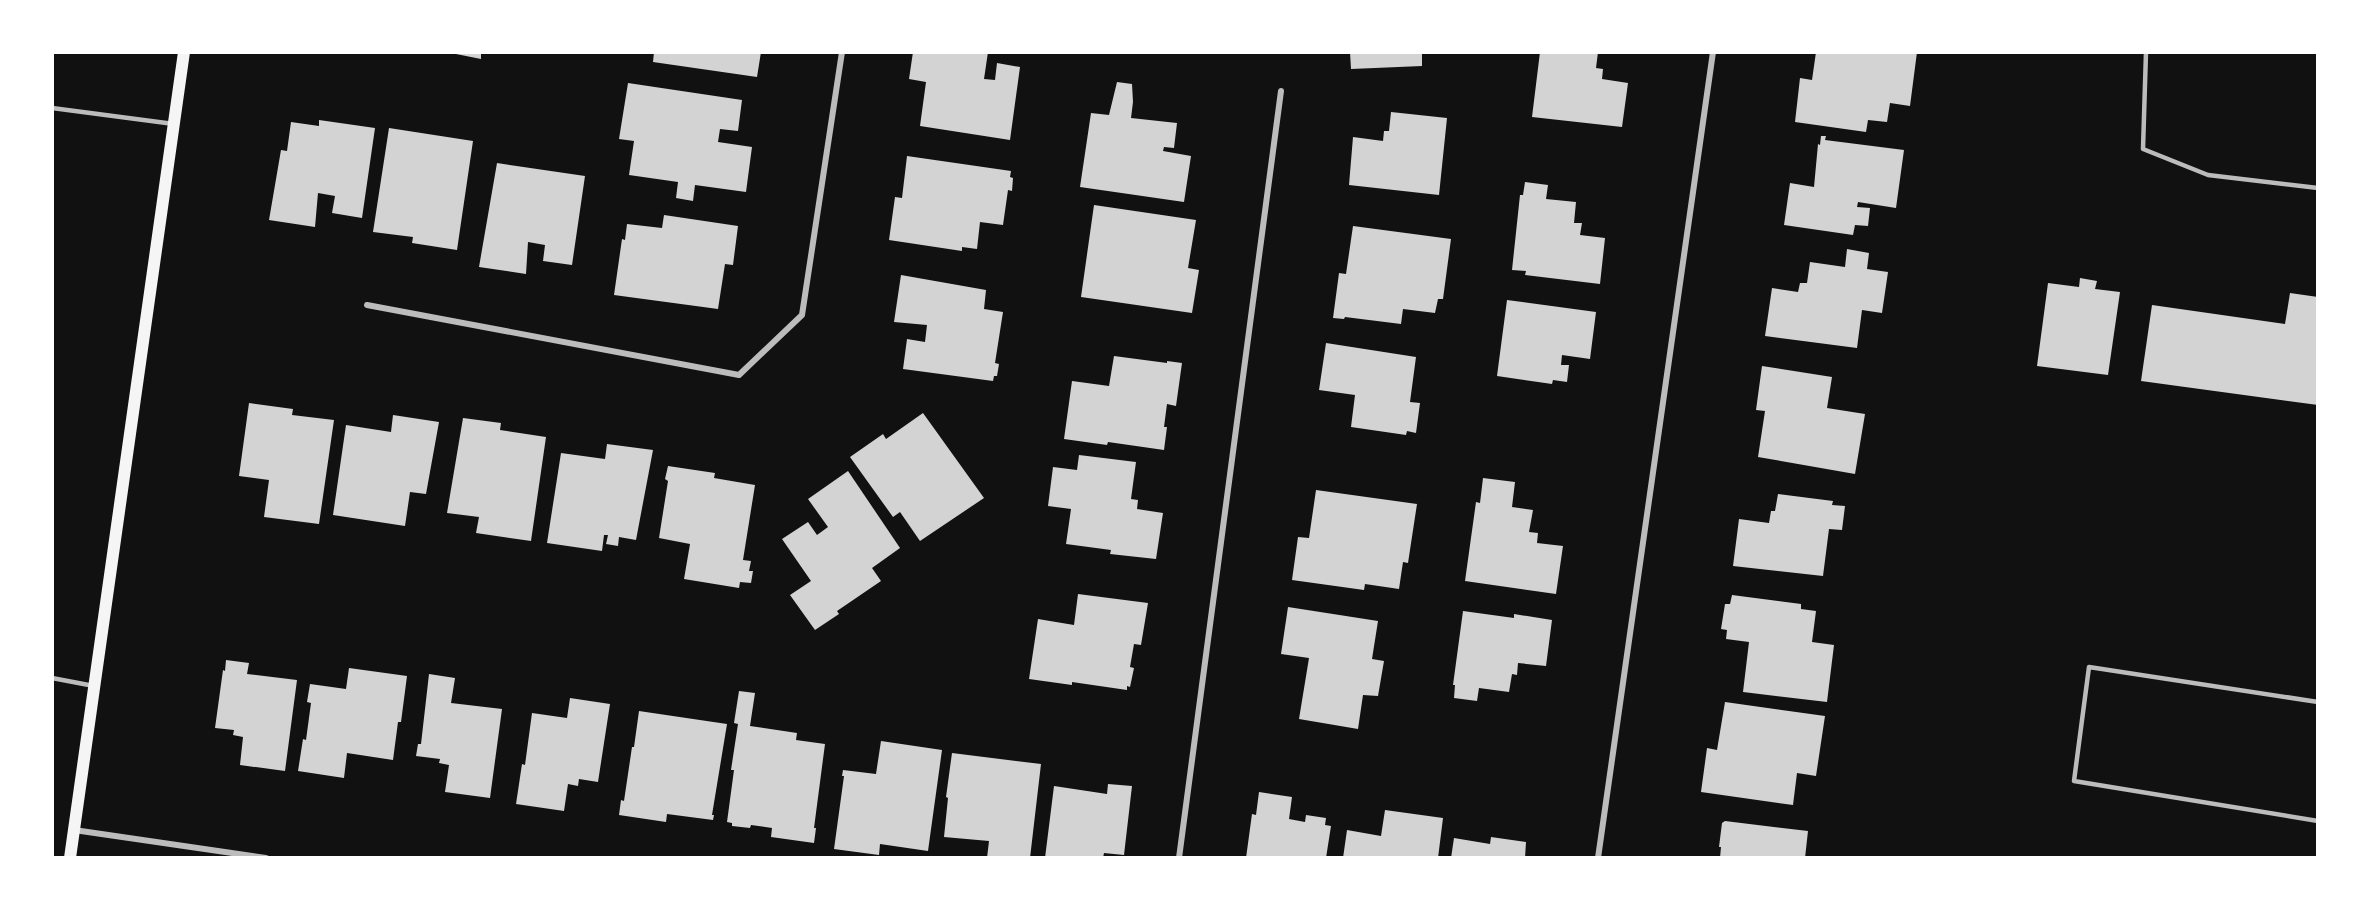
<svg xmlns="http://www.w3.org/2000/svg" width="2370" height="910" viewBox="0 0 2370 910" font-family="Raleway,sans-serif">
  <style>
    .building { fill: #d3d3d3 }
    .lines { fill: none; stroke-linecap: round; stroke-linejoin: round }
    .service { stroke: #bcbcbc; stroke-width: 4.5 }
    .minor { stroke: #bcbcbc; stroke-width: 6 }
    .secondary { stroke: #f5f5f5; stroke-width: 12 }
  </style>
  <rect width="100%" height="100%" fill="#111"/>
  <path class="building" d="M446,52H481V59Z
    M654,52H761L757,77L653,62Z
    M913,52H988L984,79L995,80L997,63L1020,67L1010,140L920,126L926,82L909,79Z
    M1350,52H1422V66L1351,69Z
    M1540,52H1598L1596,68L1603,69L1602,79L1628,83L1622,127L1532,117Z
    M1816,52H1917L1910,106L1890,103L1887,122L1868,120L1866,132L1795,122L1800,78L1812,80Z
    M1117,82L1132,84L1133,102L1131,118L1177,123L1174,148L1164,147L1163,151L1191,156L1184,202L1080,187L1091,113L1109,115Z
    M628,83L742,100L738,131L720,129L718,142L752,147L746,192L695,185L693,201L676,198L678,182L629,175L634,141L619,139Z
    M1391,112L1447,118L1439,195L1349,185L1353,137L1383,141L1384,131H1389Z
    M319,120L375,128L362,218L332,213L335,196L318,193L315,227L269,220L281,150L287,151L291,122L319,126Z
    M389,128L473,141L457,250L412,243L413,237L373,232Z
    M1821,136H1826L1825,140L1904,150L1896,208L1858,202L1857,207L1870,208L1868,226L1855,225L1853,235L1784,225L1790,183L1814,187L1818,144L1820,145Z
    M907,156L1011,171L1010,177L1013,178L1012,191L1008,190L1003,225L980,222L977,249L962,247V251L889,240L895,197L902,198Z
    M497,163L585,176L572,265L543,261L545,245L528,242L526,274L479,267Z
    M1525,182L1548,185L1546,199L1576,202L1574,223H1582L1580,235L1605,238L1600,284L1525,275L1526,271L1512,270L1520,195H1523Z
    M1094,205L1196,220L1188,268L1199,270L1192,313L1081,297Z
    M664,215L738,226L733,265L725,264L718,309L614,295L622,239L625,240L627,224L662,228Z
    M1353,226L1451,239L1443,299H1438L1435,313L1403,309L1401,324L1345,317L1344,319L1333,318L1339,273L1346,274Z
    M1847,249L1869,253L1867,269L1888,272L1882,313L1862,310L1857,348L1765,336L1772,288L1798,292L1800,283H1807L1810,262L1845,267Z
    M901,275L986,290L984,309L1003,312L995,363L999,364L997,376H994L993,381L903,369L907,339L925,342L927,325L894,322Z
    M2080,278L2097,281L2095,289L2120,292L2108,375L2037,366L2048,283L2079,287Z
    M2290,293L2318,297V405L2141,381L2152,305L2285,324Z
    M1507,300L1596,312L1590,359L1562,355L1561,365H1569L1567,382L1553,380L1552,384L1497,376Z
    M1326,343L1416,357L1410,402L1420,403L1416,433L1407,431L1406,435L1351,427L1355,395L1319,390Z
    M1114,356L1167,363V361L1182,363L1176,406L1167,404L1164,427H1167L1164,450L1108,442L1107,445L1064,439L1072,381L1109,386Z
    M1762,366L1832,377L1827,408L1865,414L1855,474L1758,457L1765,411L1756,410Z
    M249,403L293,409L292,415L334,420L319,524L264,517L269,480L239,476Z
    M923,413L984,498L920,541L900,512L893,517L850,457L883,434L886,439Z
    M393,415L439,422L426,494L410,492L405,526L333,515L346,425L391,432Z
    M463,418L501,423L500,430L546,437L531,541L476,533L479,517L447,513Z
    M607,444L653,450L636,540L619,537L618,546L606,544L608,535H604L602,551L547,543L561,453L605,459Z
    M1079,455L1136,462L1131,499L1138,500L1137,509L1163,513L1156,559L1110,554L1111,550L1066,544L1071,509L1048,506L1053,467L1077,470Z
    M668,466L715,473L714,478L755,485L743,560L751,561L749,571H753L751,583L740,582L739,588L684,579L690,544L659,538L668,481L665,479Z
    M848,471L900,548L872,568L881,581L837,611L839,614L815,630L790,595L811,581L782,539L808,522L817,535L828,527L808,499Z
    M1483,478L1515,482L1512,507L1533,510L1529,532L1538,533L1537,543L1563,546L1556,594L1465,581L1476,502L1480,503Z
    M1316,490L1417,504L1408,563L1403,562L1399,589L1365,584L1364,590L1292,580L1298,537L1309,538Z
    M1778,494L1833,501L1832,505L1845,506L1842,530L1829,529L1823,576L1733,566L1739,519L1769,523L1771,511H1775Z
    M1078,594L1148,603L1141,645L1134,644L1130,667L1134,668L1130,687L1127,686V690L1072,682V685L1029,679L1038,619L1074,625Z
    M1732,595L1801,604V609L1816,611L1812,642L1834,645L1827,702L1743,692L1749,642L1726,639L1727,630L1721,629L1725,604H1730Z
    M1288,607L1378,621L1372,659L1384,661L1378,696L1363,695L1358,729L1299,719L1309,658L1281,654Z
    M1463,611L1514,618V614L1552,620L1546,666L1518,663L1517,675L1512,674L1509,692L1479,688L1477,701L1454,698L1455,685H1453Z
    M226,660L249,663L247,674L297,680L285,771L240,765L243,737L233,735L234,730L215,728L223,670L225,671Z
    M349,668L407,676L401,722H398L393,760L347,753L344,778L298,771L303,739L306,740L311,703L307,702L310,684L346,689Z
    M429,674L455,678L451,703L502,709L490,798L445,792L449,765L439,763L440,759L416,756L418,744H421Z
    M739,691L755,693L750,726L797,733L796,740L825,744L814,828H816L814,843L771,837L772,828L751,825L750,828L732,826V823L727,822L734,770H731L738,724L734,723Z
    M570,698L610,704L598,782L579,779L578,786L568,784L564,811L516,804L522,764L525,765L532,713L567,718Z
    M1725,702L1825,716L1816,776L1797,773L1793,805L1701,792L1707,748L1717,750Z
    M639,711L727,724L712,815H714L713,820L667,814L666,822L619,815L621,800L624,801L632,747H634Z
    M881,741L942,750L928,851L880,844L879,855L834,849L844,776H842L843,770L876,774Z
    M952,753L1041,764L1030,858H987L989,841L944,837L948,798L946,797Z
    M1108,784L1132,786L1124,855L1104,853L1103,858H1045L1054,786L1107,794Z
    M1259,792L1292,797L1289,819L1305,822L1306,815L1326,818L1325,825L1331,826L1326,858H1246L1252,814L1256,815Z
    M1385,810L1443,818L1438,858H1343L1347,830L1381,836Z
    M1725,821L1808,831L1805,858H1720L1721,847H1719L1722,823Z
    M1491,837L1526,842L1525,858H1451L1454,838L1490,844Z"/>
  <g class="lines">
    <path class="service" d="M2146,52L2143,149L2208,175L2318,188
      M52,108L174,124
      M52,678L94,686
      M2318,702L2089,667L2074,781L2318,821"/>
    <path class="minor" d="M367,305L739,375L802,315L842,52
      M74,830L266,858
      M1179,858L1281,91
      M1598,858L1713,52"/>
    <path class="secondary" d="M70,858L184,52"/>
  </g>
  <rect width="2370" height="910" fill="none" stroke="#ffffff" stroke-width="108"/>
</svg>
